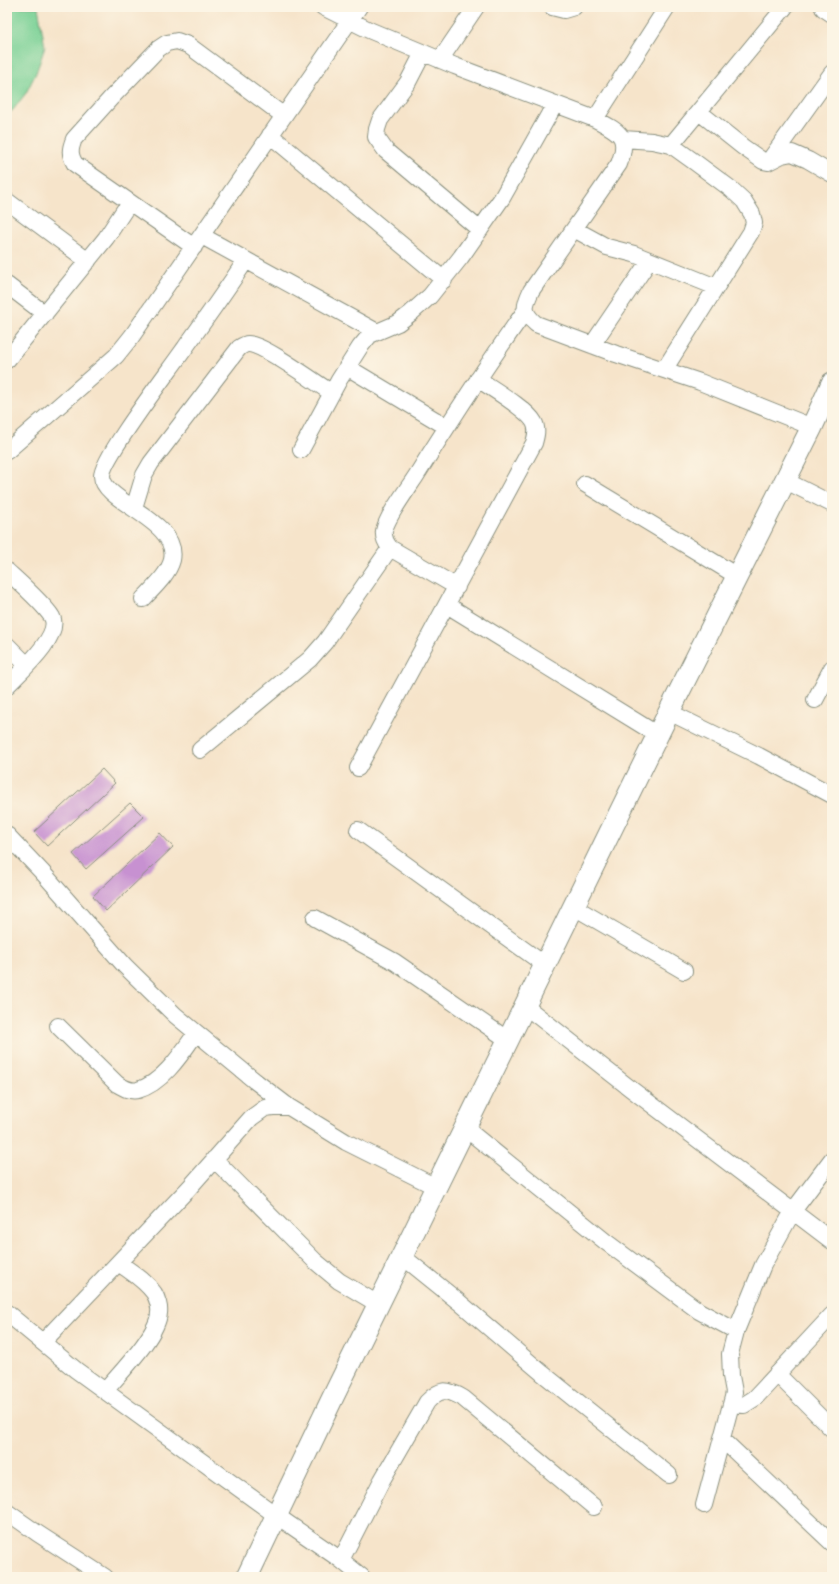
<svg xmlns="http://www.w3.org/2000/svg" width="839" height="1584" viewBox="0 0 839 1584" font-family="'Libre Caslon Text',serif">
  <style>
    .green { fill: #7ad196; stroke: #4c8765 }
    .building { fill: #c791d1 }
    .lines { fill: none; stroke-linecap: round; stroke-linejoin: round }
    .minor-casing { stroke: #8a907f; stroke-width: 18 }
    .major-casing { stroke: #8a907f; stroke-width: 23 }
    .minor { stroke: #fff; stroke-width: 16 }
    .major { stroke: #fff; stroke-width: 21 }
  </style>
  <rect width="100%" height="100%" fill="#fcf5e5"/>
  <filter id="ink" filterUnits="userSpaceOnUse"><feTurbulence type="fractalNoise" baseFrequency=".025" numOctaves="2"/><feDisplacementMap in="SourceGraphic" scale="8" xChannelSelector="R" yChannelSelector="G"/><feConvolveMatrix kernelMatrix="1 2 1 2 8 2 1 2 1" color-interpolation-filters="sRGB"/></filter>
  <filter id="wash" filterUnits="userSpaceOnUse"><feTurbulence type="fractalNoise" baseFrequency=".012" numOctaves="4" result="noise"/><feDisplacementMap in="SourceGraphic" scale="16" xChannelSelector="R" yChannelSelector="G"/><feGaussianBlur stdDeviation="0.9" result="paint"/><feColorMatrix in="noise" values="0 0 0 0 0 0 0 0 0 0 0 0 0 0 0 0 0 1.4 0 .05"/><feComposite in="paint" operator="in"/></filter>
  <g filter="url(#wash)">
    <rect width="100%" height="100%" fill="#f6e4ca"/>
    <path class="green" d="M7,7H38L45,47L36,73L26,93L13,110L7,115Z"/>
    <g id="blocks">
      <path class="building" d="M102,769L115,783L47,846L34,832Z
        M130,803L144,817L86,869L73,854Z
        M160,833L173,847L106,911L93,896Z"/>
    </g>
  </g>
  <g filter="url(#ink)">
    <use href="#blocks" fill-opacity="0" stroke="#8a907f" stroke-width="1"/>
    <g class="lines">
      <defs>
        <path id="minor" d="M323,7L369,30L455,66L595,119C619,132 630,135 619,164L531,291C524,306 522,312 536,324L616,354L700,382L812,427
          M552,7L564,10L574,7
          M823,8L832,14
          M423,53L408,82L380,120L377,129L376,137L386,151L480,230
          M440,60L476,7
          M699,112L743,147L763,161L768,162L782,155L792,153L808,160L832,174
          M595,119L667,7
          M270,135L444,280
          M623,139L652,141L671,145L696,163L731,189L744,201L752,214L754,223L751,232L664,370
          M671,145L785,7
          M769,161L832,73
          M7,201L88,261
          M574,229L607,247L634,254L716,287
          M202,236L377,332
          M194,247L75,164C69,154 70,149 74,139L111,98L158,49L167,43L177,41L188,45L284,116
          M7,285L45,314
          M592,345L649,261
          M7,360L106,238L129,203
          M347,367L447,427
          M301,450L339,380L360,347L370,335L398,323L411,313L430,296L461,257L502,198L555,104
          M7,451L116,356L132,336L359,7
          M784,480L832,504
          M585,484L737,576
          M134,508L144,475L151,463L239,348C242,346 245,344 248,344C263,344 316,383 332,393
          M7,571C20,583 43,603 52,617C62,636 19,673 7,686
          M457,587L390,548C386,543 383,538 384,531C387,516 407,490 416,476C451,420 487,365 525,311
          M143,599C153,588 168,575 172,560C180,520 103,503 102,476C102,457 173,366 187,345C207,317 227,289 246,260
          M447,605L658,735
          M7,645L27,665
          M815,700L832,668
          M669,712L759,756L832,795
          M200,750L310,659L325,642L390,548
          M358,768L534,443C536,436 538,429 534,422C527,409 491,388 478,379
          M358,830L545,965
          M7,835L43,873L125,966L175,1015L255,1081L289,1107L346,1142L436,1187
          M574,907L684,971
          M315,918L395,962L508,1040
          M525,1006L631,1089L832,1241
          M58,1026L117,1084C124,1088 130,1092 138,1090C163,1083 182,1053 196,1033
          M465,1128L606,1242L699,1311L736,1331
          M214,1159L315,1261L339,1281L378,1304
          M402,1256L459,1302L542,1373L669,1475
          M7,1313L76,1370L277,1516L341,1560L362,1577
          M43,1342L189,1188L251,1118L265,1108L273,1107H289
          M777,1374L832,1429
          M105,1391C119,1374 158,1335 159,1313C160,1307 157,1298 154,1293C145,1280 131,1272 119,1263
          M731,1404L744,1405L755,1398L832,1315
          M722,1439L832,1543
          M704,1505L733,1397L734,1392L731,1376L730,1354L736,1331L763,1265L793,1211L832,1159
          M7,1512L37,1533L105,1577
          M341,1560L382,1480L427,1402C440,1388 447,1389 463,1398L594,1507"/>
        <path id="major" d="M247,1577L333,1397L669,712L812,427L832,383"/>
      </defs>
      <use href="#minor" class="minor-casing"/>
      <use href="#major" class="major-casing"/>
      <use href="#minor" class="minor"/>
      <use href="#major" class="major"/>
    </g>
  </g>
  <rect width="839" height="1584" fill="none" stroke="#fcf5e5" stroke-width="24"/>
</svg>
